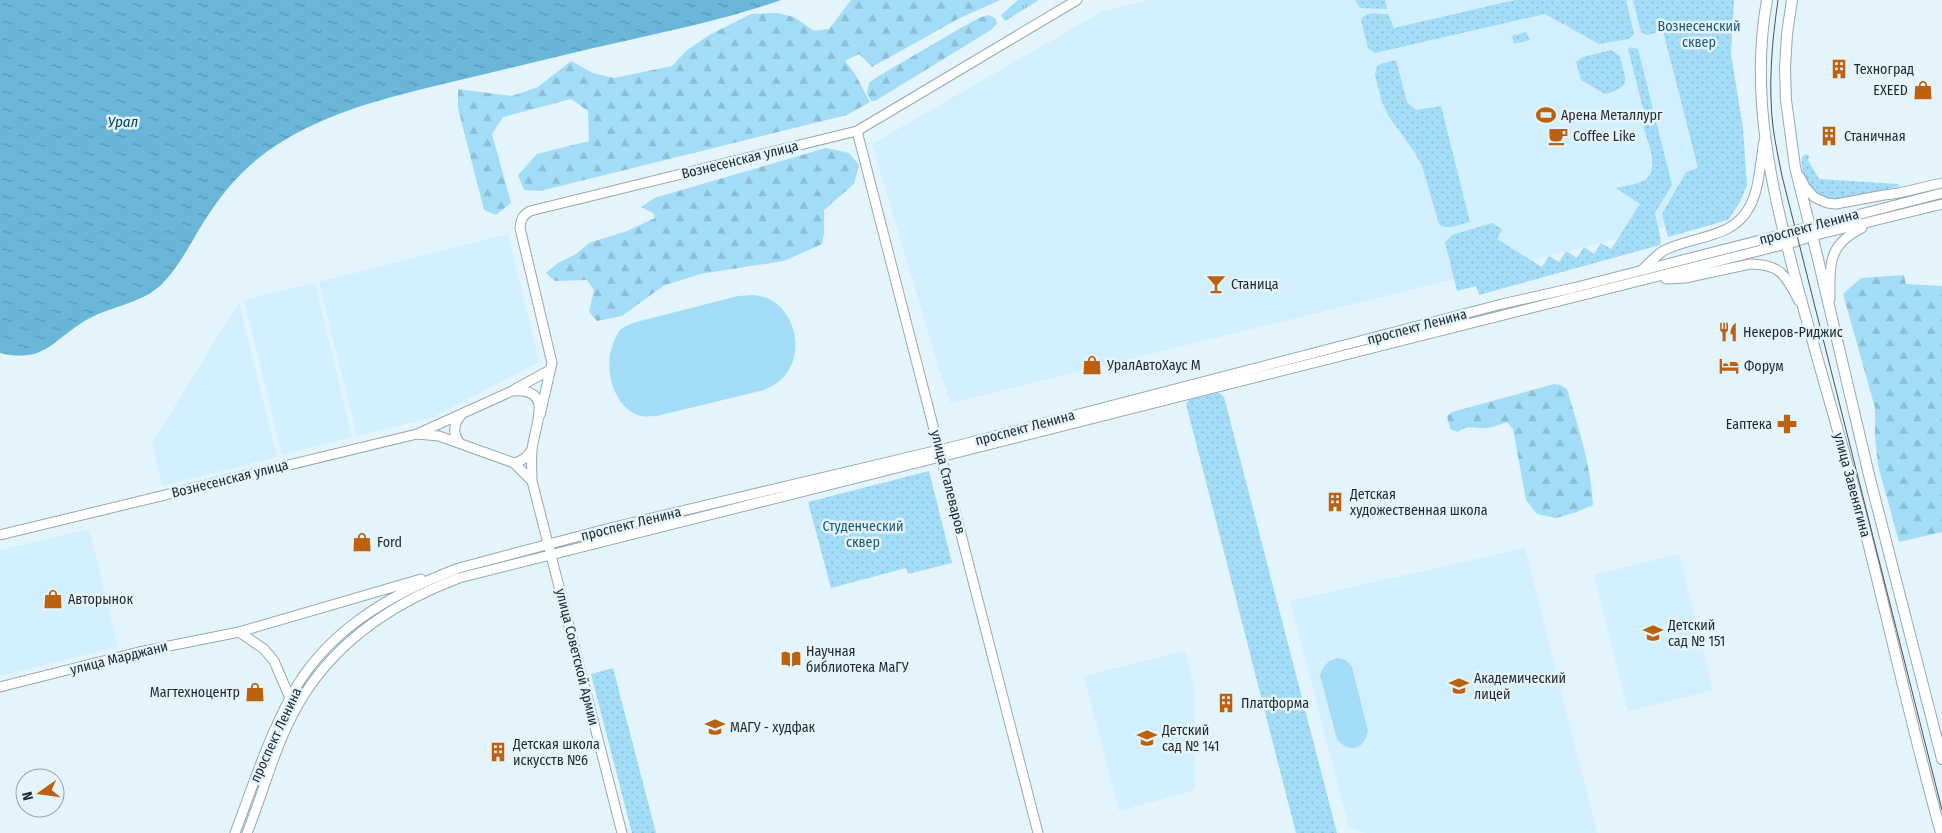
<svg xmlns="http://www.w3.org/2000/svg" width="1942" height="833" viewBox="0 0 1942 833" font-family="'Fira Sans Condensed',sans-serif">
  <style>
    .built { fill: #d2effe }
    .grass { fill: url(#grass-tufts) }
    .forest { fill: url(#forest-firs) }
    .park { fill: url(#park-dots) }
    .pitch { fill: #a2dcf7 }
    .water { fill: url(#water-ripples) }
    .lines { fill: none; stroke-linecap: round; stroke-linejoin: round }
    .secondary-casing { stroke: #95a8b2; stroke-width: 11 }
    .primary-casing { stroke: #95a8b2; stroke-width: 12 }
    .secondary { stroke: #fff; stroke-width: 9 }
    .primary { stroke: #fff; stroke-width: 10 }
    .tram { stroke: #495257; stroke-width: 1 }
    .labels { text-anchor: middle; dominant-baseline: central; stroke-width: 5; stroke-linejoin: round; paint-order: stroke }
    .park-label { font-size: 14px; fill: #1a576f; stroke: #e4f4fd }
    .poi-label { font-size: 14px; fill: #1f272b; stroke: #e4f4fd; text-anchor: start }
    .street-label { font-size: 14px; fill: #1f272b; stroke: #e4f4fd }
    .water-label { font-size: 15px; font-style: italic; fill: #00435b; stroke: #e4f4fd }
  </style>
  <defs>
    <pattern id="grass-tufts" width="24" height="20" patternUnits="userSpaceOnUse" patternTransform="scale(1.25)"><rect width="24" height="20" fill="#a2dcf7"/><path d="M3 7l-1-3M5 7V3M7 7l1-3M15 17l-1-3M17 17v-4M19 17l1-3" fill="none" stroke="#8bbdd4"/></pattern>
    <pattern id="forest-firs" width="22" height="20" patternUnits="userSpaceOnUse" patternTransform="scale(1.25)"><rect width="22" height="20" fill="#a2dcf7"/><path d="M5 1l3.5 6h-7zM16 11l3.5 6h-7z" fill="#8bbdd4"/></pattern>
    <pattern id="park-dots" width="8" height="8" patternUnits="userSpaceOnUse" patternTransform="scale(1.25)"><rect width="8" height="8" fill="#a2dcf7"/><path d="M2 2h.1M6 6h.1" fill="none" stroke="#8bbdd4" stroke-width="1.8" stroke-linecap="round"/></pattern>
    <pattern id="water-ripples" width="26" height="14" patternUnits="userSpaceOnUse" patternTransform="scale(1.25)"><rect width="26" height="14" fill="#6ab6d8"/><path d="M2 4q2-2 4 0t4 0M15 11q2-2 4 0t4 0" fill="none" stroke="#5794af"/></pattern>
  </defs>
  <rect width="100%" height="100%" fill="#e4f4fd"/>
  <path class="built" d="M1148,0H1668L1730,211L951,403L940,372L872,144L1101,12Z
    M508,234L539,362L434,417L357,436L319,282Z
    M315,283L352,437L282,455L244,300Z
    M239,302L277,457L162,486L152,443Z
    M89,529L118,647L0,676V550Z
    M1525,548L1597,833H1365L1349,827L1290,601Z
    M1679,554L1713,690L1628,711L1594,575Z
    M1185,651L1194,686L1195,790L1119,811L1084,676Z"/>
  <path class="grass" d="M1018,0H1039L1005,21L1001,15Z"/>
  <path class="forest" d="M851,0H1000L958,19L872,67L859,54L845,61L855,74L870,102L847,115L540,191L524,190L518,175L537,154L589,141L588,111L571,99L503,117L492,134L511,203L496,215L484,210L458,108V89L512,96L538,87L571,61L593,73L614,78L672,66L687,50L711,34L751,14L777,13L794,17L814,31L829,29Z
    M989,15L995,18L997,23L991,30L875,101H871L867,93L869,83L877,77L959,29L979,18Z
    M826,148L849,153L859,165L854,184L824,210V233L822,244L784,261L700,274L663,286L622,316L597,321L589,312L594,290L587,280L555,281L546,273L558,263L576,254L589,243L627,231L655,218L653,213L641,207L654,198Z
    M1904,275L1906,284L1942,286V532L1899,542L1878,465L1875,436V408L1843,294L1861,278Z
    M1554,384L1561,385L1567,389C1578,427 1591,465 1593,505L1574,513L1556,518L1537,514L1526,500L1513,429L1507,422C1501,424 1494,427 1487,428C1476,429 1467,424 1458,432L1450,429L1447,416L1452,412Z"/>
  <path class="park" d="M1355,0H1385L1387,9L1360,8Z
    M1515,0H1626L1634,34L1629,39L1599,44L1545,14L1375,53L1368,48L1361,20C1366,10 1379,14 1388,14L1394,28Z
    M1633,0H1734L1731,54L1743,128L1747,185L1740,202L1728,220L1668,237L1662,214L1686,172L1698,168L1663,31L1647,35L1641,32Z
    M1526,32L1530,40L1514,44L1512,36Z
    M1631,47L1638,49L1672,185L1655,213L1661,241L1660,245L1479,295L1476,286L1457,291L1445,242L1452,235L1492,223L1502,229L1497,239L1542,267L1549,256L1559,262L1566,251L1577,258L1584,247L1594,254L1601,243L1611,249L1640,204L1616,188C1624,186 1635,185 1643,181C1662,171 1647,141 1643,125L1647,124L1628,49Z
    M1611,50L1620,56C1625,80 1633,87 1605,94L1581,80L1576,62L1583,57Z
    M1396,60L1407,102L1416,110L1441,106L1470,222C1460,224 1448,231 1439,224L1422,166L1415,153L1388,115L1382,102L1375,75L1377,66L1380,64Z
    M1806,154L1809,156L1808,160L1819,179L1898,184L1900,186L1839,201C1817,201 1799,179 1802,157Z
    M1217,393H1220L1224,397L1337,833H1296L1186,404L1189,400Z
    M929,471L952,563L908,574L906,568L831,588L808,502Z
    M613,668L656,833H632L591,674Z"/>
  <path class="pitch" d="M753,295C758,296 764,296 769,299C795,312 804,350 786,374C781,382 772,386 764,390L657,416C652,416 646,417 641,416C615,410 605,373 611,350C613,344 616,334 621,329C625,326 631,324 636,322L738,296Z
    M1338,658L1346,660L1352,667L1368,731C1364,750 1349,754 1337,739L1320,675C1324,665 1327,661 1338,658Z"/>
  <path class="water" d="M0,0H781C730,18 677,29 625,41C570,53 515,67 460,80C398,95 337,108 283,141C247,163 225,188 203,223C190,244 180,265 163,283C141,305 108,306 83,322C51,342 44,363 0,353Z"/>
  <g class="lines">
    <defs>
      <path id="secondary" d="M857,131L1038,833
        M1800,177L1805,187L1814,197L1827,203L1836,204L1884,195L1899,193L1942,183
        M1810,227L1942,193
        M1812,236L1942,204
        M1643,269C1649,263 1656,256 1663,251C1693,235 1733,240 1750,206C1760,187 1760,162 1764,141
        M1666,279L1685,278L1750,264C1781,264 1786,276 1799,301
        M1830,299C1830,265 1827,245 1862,228
        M515,389L550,370
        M540,415L552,363L520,228C521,219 522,216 530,211L857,131L1077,0
        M459,442C452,433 454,422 462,414
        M514,463C523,461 528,457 532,449
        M532,481L622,833
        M0,535L417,434L439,436L514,463L532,481C532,471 531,460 532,450C534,426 556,387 512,391L417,434
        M239,632L264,649L274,661L290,698
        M0,687L139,652L239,632L421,579
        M235,833C252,788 267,741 290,698C325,631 390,594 459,568L610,528L960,445L1502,304L1573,288L1784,234
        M247,833C264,791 275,745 298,705C333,643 393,603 459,578L1786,244"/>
      <path id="primary" d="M1767,0C1749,98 1773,194 1798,288C1817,359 1838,429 1857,499C1886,610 1910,722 1941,833
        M1792,0L1787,34L1785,68L1786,100L1795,167L1817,255L1869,475L1942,759
        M1784,234L1810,227
        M1786,244L1812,236"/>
    </defs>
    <use href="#secondary" class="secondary-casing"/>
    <use href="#primary" class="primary-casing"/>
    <use href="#secondary" class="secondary"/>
    <use href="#primary" class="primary"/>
    <path class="tram" d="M1778,0C1772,42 1768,84 1773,127C1775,143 1779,160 1782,176L1942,810"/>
  </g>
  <defs>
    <symbol id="building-bare" viewBox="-9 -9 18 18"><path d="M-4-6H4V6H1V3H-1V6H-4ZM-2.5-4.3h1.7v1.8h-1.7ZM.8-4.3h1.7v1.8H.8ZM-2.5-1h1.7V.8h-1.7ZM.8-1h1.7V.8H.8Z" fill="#be610f" stroke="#e4f4fd" stroke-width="2.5" paint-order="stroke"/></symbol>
    <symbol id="shop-bare" viewBox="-9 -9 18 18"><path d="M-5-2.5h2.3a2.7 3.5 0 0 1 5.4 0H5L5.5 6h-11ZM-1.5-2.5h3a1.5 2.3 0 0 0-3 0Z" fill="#be610f" stroke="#e4f4fd" stroke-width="2.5" paint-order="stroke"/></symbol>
    <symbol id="stadium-bare" viewBox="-9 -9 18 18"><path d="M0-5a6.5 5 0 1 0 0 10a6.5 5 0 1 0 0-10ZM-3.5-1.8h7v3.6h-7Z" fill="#be610f" stroke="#e4f4fd" stroke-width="2.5" paint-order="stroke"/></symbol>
    <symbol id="cafe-bare" viewBox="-9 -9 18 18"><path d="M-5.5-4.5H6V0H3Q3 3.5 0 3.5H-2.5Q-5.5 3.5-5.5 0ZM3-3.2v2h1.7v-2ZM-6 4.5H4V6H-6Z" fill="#be610f" stroke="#e4f4fd" stroke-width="2.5" paint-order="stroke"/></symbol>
    <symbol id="bar-bare" viewBox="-9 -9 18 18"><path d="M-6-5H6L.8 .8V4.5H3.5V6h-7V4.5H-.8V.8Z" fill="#be610f" stroke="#e4f4fd" stroke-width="2.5" paint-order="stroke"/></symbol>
    <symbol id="restaurant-bare" viewBox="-9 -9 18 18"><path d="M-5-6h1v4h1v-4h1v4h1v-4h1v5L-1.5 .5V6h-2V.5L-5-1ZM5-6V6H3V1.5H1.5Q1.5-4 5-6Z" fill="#be610f" stroke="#e4f4fd" stroke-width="2.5" paint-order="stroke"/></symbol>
    <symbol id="hotel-bare" viewBox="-9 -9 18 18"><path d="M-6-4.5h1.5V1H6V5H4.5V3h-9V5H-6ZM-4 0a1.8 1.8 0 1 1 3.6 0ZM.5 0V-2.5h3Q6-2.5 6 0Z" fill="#be610f" stroke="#e4f4fd" stroke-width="2.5" paint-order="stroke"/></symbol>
    <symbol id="pharmacy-bare" viewBox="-9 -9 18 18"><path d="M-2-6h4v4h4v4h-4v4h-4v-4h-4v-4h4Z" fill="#be610f" stroke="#e4f4fd" stroke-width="2.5" paint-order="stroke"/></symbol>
    <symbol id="school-bare" viewBox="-9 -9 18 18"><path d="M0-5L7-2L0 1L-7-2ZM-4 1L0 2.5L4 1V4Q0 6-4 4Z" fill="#be610f" stroke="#e4f4fd" stroke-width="2.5" paint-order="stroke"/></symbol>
    <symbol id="library-bare" viewBox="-9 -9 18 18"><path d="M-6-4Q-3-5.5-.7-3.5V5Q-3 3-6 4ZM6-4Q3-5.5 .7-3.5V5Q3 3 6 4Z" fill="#be610f" stroke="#e4f4fd" stroke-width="2.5" paint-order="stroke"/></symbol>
    <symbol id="university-bare" viewBox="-9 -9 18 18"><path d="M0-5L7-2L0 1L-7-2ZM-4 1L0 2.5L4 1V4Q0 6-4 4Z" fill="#be610f" stroke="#e4f4fd" stroke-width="2.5" paint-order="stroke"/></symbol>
  </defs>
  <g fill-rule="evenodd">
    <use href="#building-bare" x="1825" y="55" width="28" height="28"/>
    <use href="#shop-bare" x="1909" y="76" width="28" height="28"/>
    <use href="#stadium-bare" x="1532" y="101" width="28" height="28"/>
    <use href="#cafe-bare" x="1544" y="122" width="28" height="28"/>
    <use href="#building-bare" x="1815" y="122" width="28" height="28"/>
    <use href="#bar-bare" x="1202" y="270" width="28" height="28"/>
    <use href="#restaurant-bare" x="1714" y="318" width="28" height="28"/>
    <use href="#shop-bare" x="1078" y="351" width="28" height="28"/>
    <use href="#hotel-bare" x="1715" y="352" width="28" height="28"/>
    <use href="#pharmacy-bare" x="1773" y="410" width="28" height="28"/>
    <use href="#building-bare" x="1321" y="488" width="28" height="28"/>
    <use href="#shop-bare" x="348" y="528" width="28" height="28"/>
    <use href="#shop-bare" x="39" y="585" width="28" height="28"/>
    <use href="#school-bare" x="1639" y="619" width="28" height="28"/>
    <use href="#library-bare" x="777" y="645" width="28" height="28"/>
    <use href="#school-bare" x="1445" y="672" width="28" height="28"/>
    <use href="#shop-bare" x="241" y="678" width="28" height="28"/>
    <use href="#building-bare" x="1212" y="689" width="28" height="28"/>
    <use href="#university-bare" x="701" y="713" width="28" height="28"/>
    <use href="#school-bare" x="1133" y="724" width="28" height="28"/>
    <use href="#building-bare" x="484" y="738" width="28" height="28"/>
  </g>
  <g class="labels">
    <g class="park-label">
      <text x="1699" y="26">Вознесенский<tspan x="1699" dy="16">cквер</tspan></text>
      <text x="863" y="526">Студенческий<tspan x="863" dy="16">сквер</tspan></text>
    </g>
    <g class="poi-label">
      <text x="1854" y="69">Техноград</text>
      <text x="1908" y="90" text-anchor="end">EXEED</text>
      <text x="1561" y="115">Арена Металлург</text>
      <text x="1573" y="136">Coffee Like</text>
      <text x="1844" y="136">Станичная</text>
      <text x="1231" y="284">Станица</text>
      <text x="1743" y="332">Некеров-Риджис</text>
      <text x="1107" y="365">УралАвтоХаус М</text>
      <text x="1744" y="366">Форум</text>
      <text x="1772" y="424" text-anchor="end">Еаптека</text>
      <text x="1350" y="494">Детская<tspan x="1350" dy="16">художественная школа</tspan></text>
      <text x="377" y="542">Ford</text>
      <text x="68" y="599">Авторынок</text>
      <text x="1668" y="625">Детский<tspan x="1668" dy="16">сад № 151</tspan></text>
      <text x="806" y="651">Научная<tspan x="806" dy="16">библиотека МаГУ</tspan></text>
      <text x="1474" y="678">Академический<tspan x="1474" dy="16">лицей</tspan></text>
      <text x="240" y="692" text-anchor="end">Магтехноцентр</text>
      <text x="1241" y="703">Платформа</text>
      <text x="730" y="727">МАГУ - худфак</text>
      <text x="1162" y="730">Детский<tspan x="1162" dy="16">сад № 141</tspan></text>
      <text x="513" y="744">Детская школа<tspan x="513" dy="16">искусств №6</tspan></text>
    </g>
    <g class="street-label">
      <text transform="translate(740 160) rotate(-14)">Вознесенская улица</text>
      <text transform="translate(1809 227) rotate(-15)">проспект Ленина</text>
      <text transform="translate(1417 327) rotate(-15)">проспект Ленина</text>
      <text transform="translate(1025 428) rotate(-15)">проспект Ленина</text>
      <text transform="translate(230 479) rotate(-14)">Вознесенская улица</text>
      <text transform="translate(948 482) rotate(76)">улица Сталеваров</text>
      <text transform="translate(1852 485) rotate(75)">улица Завенягина</text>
      <text transform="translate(631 524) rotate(-14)">проспект Ленина</text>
      <text transform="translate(577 657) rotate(76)">улица Советской Армии</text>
      <text transform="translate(119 658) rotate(-14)">улица Марджани</text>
      <text transform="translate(276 735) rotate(-65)">проспект Ленина</text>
    </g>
    <g class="water-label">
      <text x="123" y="122">Урал</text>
    </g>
  </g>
  <g transform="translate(40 793) rotate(256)"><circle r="24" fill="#e4f4fd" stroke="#95a2a9"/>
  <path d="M0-4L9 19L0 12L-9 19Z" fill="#be610f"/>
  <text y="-8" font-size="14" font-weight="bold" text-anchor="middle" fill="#1f272b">N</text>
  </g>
</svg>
